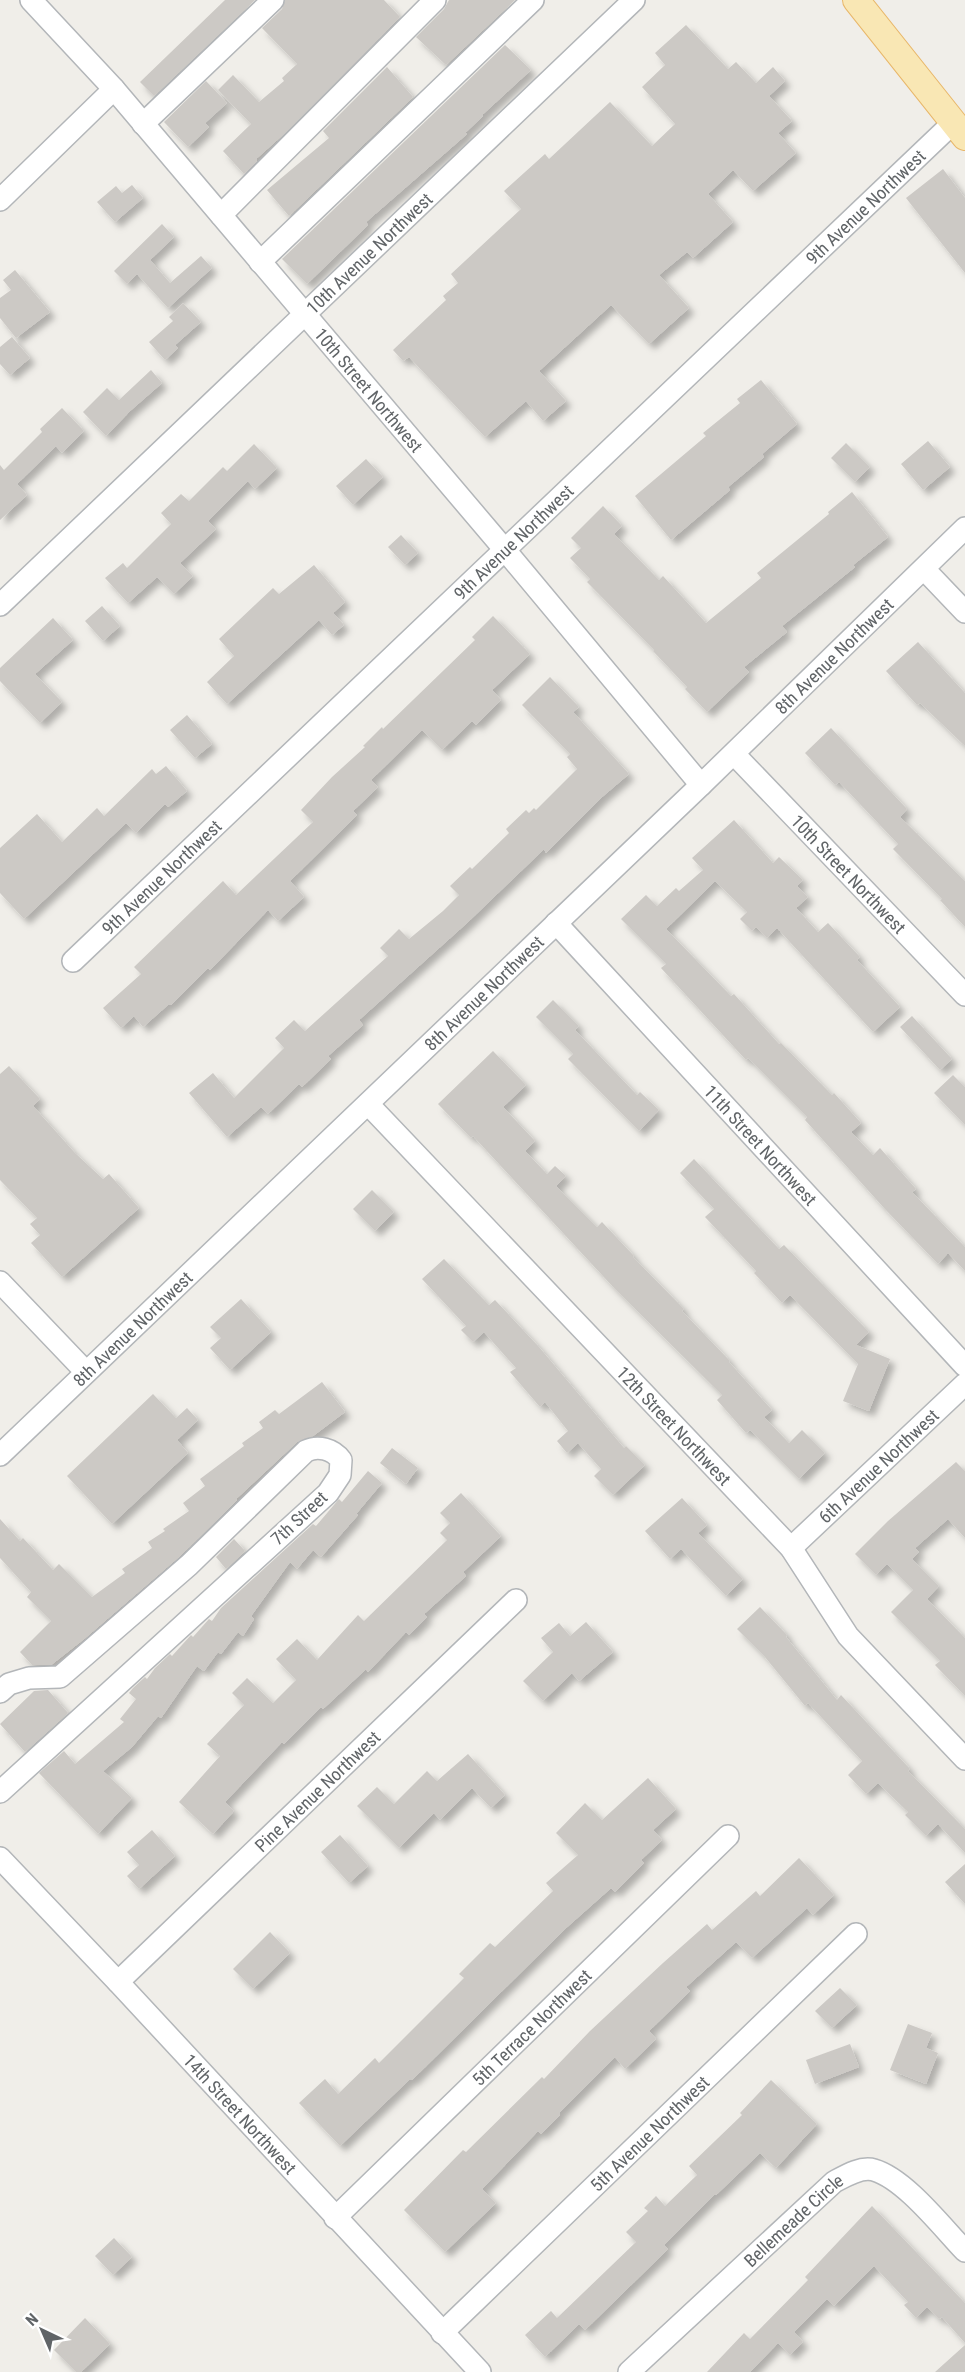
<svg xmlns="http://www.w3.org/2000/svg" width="965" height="2372" viewBox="0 0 965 2372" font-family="'Roboto Condensed',sans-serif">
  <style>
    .building { fill: #ccc9c5; filter: url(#shadow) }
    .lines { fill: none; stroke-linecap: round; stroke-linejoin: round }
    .minor-casing { stroke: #b3b6b9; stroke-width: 24 }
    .major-casing { stroke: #e8b76a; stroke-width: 28 }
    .minor { stroke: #fff; stroke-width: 21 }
    .major { stroke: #f9e7b4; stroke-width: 26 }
    .labels { text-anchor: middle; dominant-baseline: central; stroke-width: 6; stroke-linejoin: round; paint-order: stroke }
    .street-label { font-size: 18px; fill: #606467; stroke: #fff }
  </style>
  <defs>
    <filter id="shadow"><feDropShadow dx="5.5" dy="5.5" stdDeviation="3" flood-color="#0004"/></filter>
  </defs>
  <rect width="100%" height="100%" fill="#f0eee9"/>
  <path class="building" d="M225,0H255L154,96L140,82Z
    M285,0H384L400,17L285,133L256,159L257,161L244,174L223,151L251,124L218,90L233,75L259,102L284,81L282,78L297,64L262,28L282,9Z
    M449,0H515L446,65L416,37L444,9Z
    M686,25L728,69L736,62L756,83L773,67L785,81L769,96L792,121L778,133L796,153L753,191L733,170L708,194L733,222L693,258L687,252L659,275L689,308L649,344L611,305L539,371L566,401L543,421L526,401L485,437L409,357L403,361L393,350L446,300L443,296L458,283L451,274L521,209L504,191L545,154L549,159L610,102L652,146L675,124L642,87L665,65L655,53Z
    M505,45L531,70L482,115L483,116L465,133L467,134L366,222L368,225L307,284L282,259Z
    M387,67L413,97L289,216L267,190L329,138L323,131Z
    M206,81L227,103L205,123L209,127L188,147L164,122Z
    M943,169L965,198V273L906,198Z
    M132,185L143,198L115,222L97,202L116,186L122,193Z
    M162,224L174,237L150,260L170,283L201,256L212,268L168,308L137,274L127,284L114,271Z
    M15,270L50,312L16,338L0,318V298L11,290L3,280Z
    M183,303L201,322L175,345L178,348L165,360L149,342L173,321L169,317Z
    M12,337L30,358L10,375L0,364V347Z
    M151,370L162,383L130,411L106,436L83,412L107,388L119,400Z
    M761,380L797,424L762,454L764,457L728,487L730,490L671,540L635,496L706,436L703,433L740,403L737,399Z
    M62,408L84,431L62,453L56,446L17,484L27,495L0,520V465L4,470L42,432L40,429Z
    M928,441L950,467L923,490L901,464Z
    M846,443L870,467L855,482L831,458Z
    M254,444L277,468L255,489L248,481L208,521L216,529L180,563L193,576L174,594L157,577L128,603L105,578L123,563L127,568L171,524L161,513L181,494L189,501L223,467L227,471Z
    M366,459L383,477L353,505L336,486Z
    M852,492L888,537L853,565L855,567L782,626L787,632L744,667L749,672L707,712L685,689L687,687L653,651L654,650L587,582L590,579L570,558L581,548L571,538L603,506L622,526L614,534L659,580L663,576L706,623L761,578L757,573L829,514L828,512Z
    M401,535L418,553L405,565L388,547Z
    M314,565L345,602L333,613L344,625L332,635L319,620L227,704L207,682L234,656L219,639L273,588L279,594Z
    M102,606L120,626L103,641L85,621Z
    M493,616L530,654L492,690L501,700L476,725L472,721L442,750L422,730L371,780L378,787L353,811L357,815L290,881L304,897L278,921L268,910L210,970L208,968L171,1005L169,1004L143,1027L134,1016L121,1028L103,1008L141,974L134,967L223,881L236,895L313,822L301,810L332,777L365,747L363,746L382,727L383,729L475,640L472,637Z
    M53,618L73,640L35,674L62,702L40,723L0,681V668Z
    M918,642L965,693V746L920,703L917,705L886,671Z
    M550,677L579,707L573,712L629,774L602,797L546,853L544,849L468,922L359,1020L363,1025L328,1056L331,1059L302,1087L299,1084L268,1114L261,1107L227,1137L189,1093L213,1073L234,1098L284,1048L275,1038L294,1020L305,1031L388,956L380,948L399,929L409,939L443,911L459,895L450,886L470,867L472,869L509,833L506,829L526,810L529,813L534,808L536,810L577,769L567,757L570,754L522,705Z
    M187,715L212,744L195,758L170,730Z
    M831,728L907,809L900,817L965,881V927L940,900L942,899L893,849L898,844L839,782L835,785L805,753Z
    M166,766L187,791L168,807L165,804L136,833L126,823L24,919L0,893V848L37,814L62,842L97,808L104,816L152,769L156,774Z
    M734,820L773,863L779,857L803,880L797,886L808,897L796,908L818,932L828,923L860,957L857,960L900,1007L873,1032L777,928L767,938L756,927L752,931L740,919L747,912L715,881L666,929L731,996L734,994L779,1044L781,1043L832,1095L834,1093L861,1123L851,1132L873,1155L880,1148L916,1189L912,1192L965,1247V1271L948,1253L938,1264L884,1208L805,1120L807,1117L748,1058L746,1060L661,968L666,964L621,919L646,895L657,906L676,888L679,891L703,870L692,858Z
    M553,1000L579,1026L575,1030L637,1095L640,1092L659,1110L639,1131L568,1059L573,1054L536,1017Z
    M912,1016L952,1059L940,1070L900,1027Z
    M493,1051L526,1085L503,1107L535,1141L525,1151L547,1174L555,1166L566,1176L556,1186L597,1227L602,1222L634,1256L633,1257L684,1309L682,1311L730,1361L729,1362L772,1410L764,1417L789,1443L802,1430L825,1453L799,1479L750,1430L746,1433L717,1400L722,1395L615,1289L473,1136L471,1138L438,1104Z
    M9,1066L40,1099L33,1106L75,1153L103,1179L109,1174L139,1208L62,1277L31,1243L40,1235L30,1224L37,1218L0,1180V1074Z
    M953,1075L965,1087V1125L934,1093Z
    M694,1159L779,1249L784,1245L869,1332L856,1345L890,1359L869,1411L843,1401L858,1364L790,1295L782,1303L754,1273L756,1271L705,1217L714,1209L680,1173Z
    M372,1190L394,1212L375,1231L353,1209Z
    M444,1259L489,1305L495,1300L539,1347L624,1448L626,1446L645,1465L613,1495L594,1476L601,1469L578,1443L567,1453L557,1441L568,1431L545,1402L540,1407L510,1372L516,1368L484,1332L473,1342L461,1330L466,1326L422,1279Z
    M241,1299L271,1332L230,1370L210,1348L221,1338L210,1327Z
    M322,1382L345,1412L313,1436L297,1442L236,1499L237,1500L180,1556L84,1639L51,1665H32L20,1652L51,1621L27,1597L31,1592L0,1558V1519L20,1541L23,1538L53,1570L59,1564L92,1597L125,1573L122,1569L152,1548L148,1542L165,1531L163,1529L189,1511L183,1503L205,1486L200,1479L244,1446L242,1443L263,1428L259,1422L275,1410L279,1414Z
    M153,1394L176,1418L187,1408L198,1420L177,1440L188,1453L112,1524L67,1476Z
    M392,1448L418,1468L406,1484L380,1463Z
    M956,1462L965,1471V1538L948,1519L915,1548L919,1552L912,1559L939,1586L927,1599L965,1638V1696L935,1665L940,1661L891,1612L913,1590L887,1564L876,1575L855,1554L888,1521Z
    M368,1471L382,1483L356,1514L358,1515L321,1557L313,1550L297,1569L290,1562L251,1616L254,1619L243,1636L238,1632L221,1654L218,1652L204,1671L197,1666L161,1718L158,1716L132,1747L103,1771L132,1798L98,1834L39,1773L64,1751L75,1764L124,1722L120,1719L136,1699L129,1693L133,1688L145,1677L147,1679L155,1668L170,1654L172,1656L191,1635L193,1637L209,1619L212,1621L221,1608L313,1524L316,1526L339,1499L342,1502Z
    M461,1493L501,1536L463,1572L466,1576L424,1614L427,1617L409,1635L406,1632L368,1672L366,1669L323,1709L321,1707L284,1744L282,1742L225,1802L234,1811L213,1834L179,1802L220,1756L207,1744L244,1705L232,1693L247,1678L273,1703L296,1680L276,1659L297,1639L317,1660L358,1615L364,1621L447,1540L440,1533L450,1523L440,1513Z
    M682,1498L707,1525L698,1533L743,1579L726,1596L681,1549L670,1559L645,1531Z
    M234,1539L245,1551L226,1569L216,1557Z
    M760,1607L787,1635L786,1637L837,1700L841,1695L910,1769L908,1771L965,1829V1853L938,1824L926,1836L905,1815L908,1812L878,1783L866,1794L848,1775L862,1761L808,1703L805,1706L765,1657L737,1629Z
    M586,1622L613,1652L579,1681L572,1673L543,1701L523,1681L553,1652L541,1638L559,1623L570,1636Z
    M48,1690L68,1713L25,1752L0,1724L34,1691Z
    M468,1754L505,1795L491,1808L472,1788L440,1820L434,1813L399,1848L357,1806L377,1787L394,1804L427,1771L437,1781Z
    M648,1778L676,1809L653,1830L662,1840L641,1860L644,1863L615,1892L611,1888L566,1928L412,2080L410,2079L340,2146L299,2103L325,2079L338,2094L375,2058L379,2063L464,1978L459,1974L490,1943L495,1947L553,1891L546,1883L578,1855L556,1833L585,1803L602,1820Z
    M152,1830L175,1856L139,1889L127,1876L139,1865L127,1852Z
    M340,1835L368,1866L349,1883L321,1852Z
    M799,1858L834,1895L813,1915L807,1908L752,1958L736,1942L686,1987L690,1991L649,2031L656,2039L625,2069L615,2057L559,2113L560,2115L541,2134L538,2131L482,2189L496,2203L445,2252L404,2210L463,2150L466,2152L542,2077L544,2079L590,2031L663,1963L707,1924L712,1930L756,1891L760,1896Z
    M965,1864V1904L945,1882Z
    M270,1932L290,1953L253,1989L233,1969Z
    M840,1988L857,2005L832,2028L815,2011Z
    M908,2024L932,2033L926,2048L938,2053L926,2084L890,2070Z
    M850,2044L859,2067L815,2084L806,2060Z
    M771,2080L817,2124L776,2168L760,2153L716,2195L715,2194L664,2245L668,2249L585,2330L579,2324L545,2357L525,2335L551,2311L557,2318L636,2242L626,2232L648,2211L644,2208L656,2196L665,2206L697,2175L689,2166L742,2115L740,2113Z
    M872,2206L965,2303V2343L942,2317L939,2319L927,2307L916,2318L904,2305L908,2302L874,2266L834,2306L827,2299L794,2332L803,2342L790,2355L778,2343L750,2372H707L744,2333L750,2339L808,2280L805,2277Z
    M114,2238L132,2257L113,2275L95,2256Z
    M85,2318L110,2344L81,2372H76L54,2350Z
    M965,2345V2372H935Z"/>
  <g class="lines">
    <defs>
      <g id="minor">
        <path id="s1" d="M31,0L114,89L505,550L701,785"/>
        <path d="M143,124L273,0"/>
        <path d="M0,200L114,89"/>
        <path d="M221,215L435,0"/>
        <path d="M260,262L533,0"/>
        <path d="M924,569L965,612"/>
        <path id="s2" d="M0,605L634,0"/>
        <path id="s3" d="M734,754L965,995"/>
        <path id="s4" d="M556,923L965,1366"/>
        <path id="s5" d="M73,961L953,123"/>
        <path id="s6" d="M368,1104L791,1548L848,1636L965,1759"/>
        <path d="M0,1282L86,1372"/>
        <path id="s7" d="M0,1455L701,785L965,528"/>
        <path id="s8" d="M791,1548L965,1384"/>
        <path d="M0,1692L9,1684L29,1678L60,1677L189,1565L306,1451C318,1445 333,1449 341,1460L340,1475L328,1493L0,1792"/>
        <path id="s9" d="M0,1858L118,1982L480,2372"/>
        <path id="s10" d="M118,1982L516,1600"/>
        <path id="s11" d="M335,2218L728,1836"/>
        <path id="s12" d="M442,2333L856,1934"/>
        <path id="s13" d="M629,2372L834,2182C845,2176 861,2166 874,2170C905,2179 942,2227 965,2251"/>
      </g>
      <path id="major" d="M856,0L965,137"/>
    </defs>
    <use href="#minor" class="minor-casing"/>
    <use href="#major" class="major-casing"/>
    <use href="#minor" class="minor"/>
    <use href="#major" class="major"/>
  </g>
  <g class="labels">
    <g class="street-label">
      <text stroke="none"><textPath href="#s5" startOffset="1094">9th Avenue Northwest</textPath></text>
      <text stroke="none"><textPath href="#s2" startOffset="510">10th Avenue Northwest</textPath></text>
      <text stroke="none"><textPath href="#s1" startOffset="516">10th Street Northwest</textPath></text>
      <text stroke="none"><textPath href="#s5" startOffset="608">9th Avenue Northwest</textPath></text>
      <text stroke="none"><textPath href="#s7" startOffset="1155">8th Avenue Northwest</textPath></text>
      <text stroke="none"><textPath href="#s3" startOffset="166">10th Street Northwest</textPath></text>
      <text stroke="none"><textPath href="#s5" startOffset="122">9th Avenue Northwest</textPath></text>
      <text stroke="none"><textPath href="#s7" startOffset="669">8th Avenue Northwest</textPath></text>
      <text stroke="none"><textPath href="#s4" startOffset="302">11th Street Northwest</textPath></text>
      <text stroke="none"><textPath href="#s7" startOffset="183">8th Avenue Northwest</textPath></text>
      <text stroke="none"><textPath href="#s6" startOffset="444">12th Street Northwest</textPath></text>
      <text stroke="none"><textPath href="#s8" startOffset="120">6th Avenue Northwest</textPath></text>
      <text transform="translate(299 1518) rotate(-43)">7th Street</text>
      <text stroke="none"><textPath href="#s10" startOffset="276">Pine Avenue Northwest</textPath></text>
      <text stroke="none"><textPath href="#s11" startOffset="274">5th Terrace Northwest</textPath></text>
      <text stroke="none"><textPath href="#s9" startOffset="351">14th Street Northwest</textPath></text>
      <text stroke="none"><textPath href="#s12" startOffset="288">5th Avenue Northwest</textPath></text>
      <text stroke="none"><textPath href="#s13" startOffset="224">Bellemeade Circle</textPath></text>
    </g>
  </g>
  <g transform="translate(42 2330) rotate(316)" stroke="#ffffff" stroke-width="4.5" paint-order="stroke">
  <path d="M0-4.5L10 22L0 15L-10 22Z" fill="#606467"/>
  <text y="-9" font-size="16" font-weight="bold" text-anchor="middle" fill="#606467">N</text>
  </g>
</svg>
